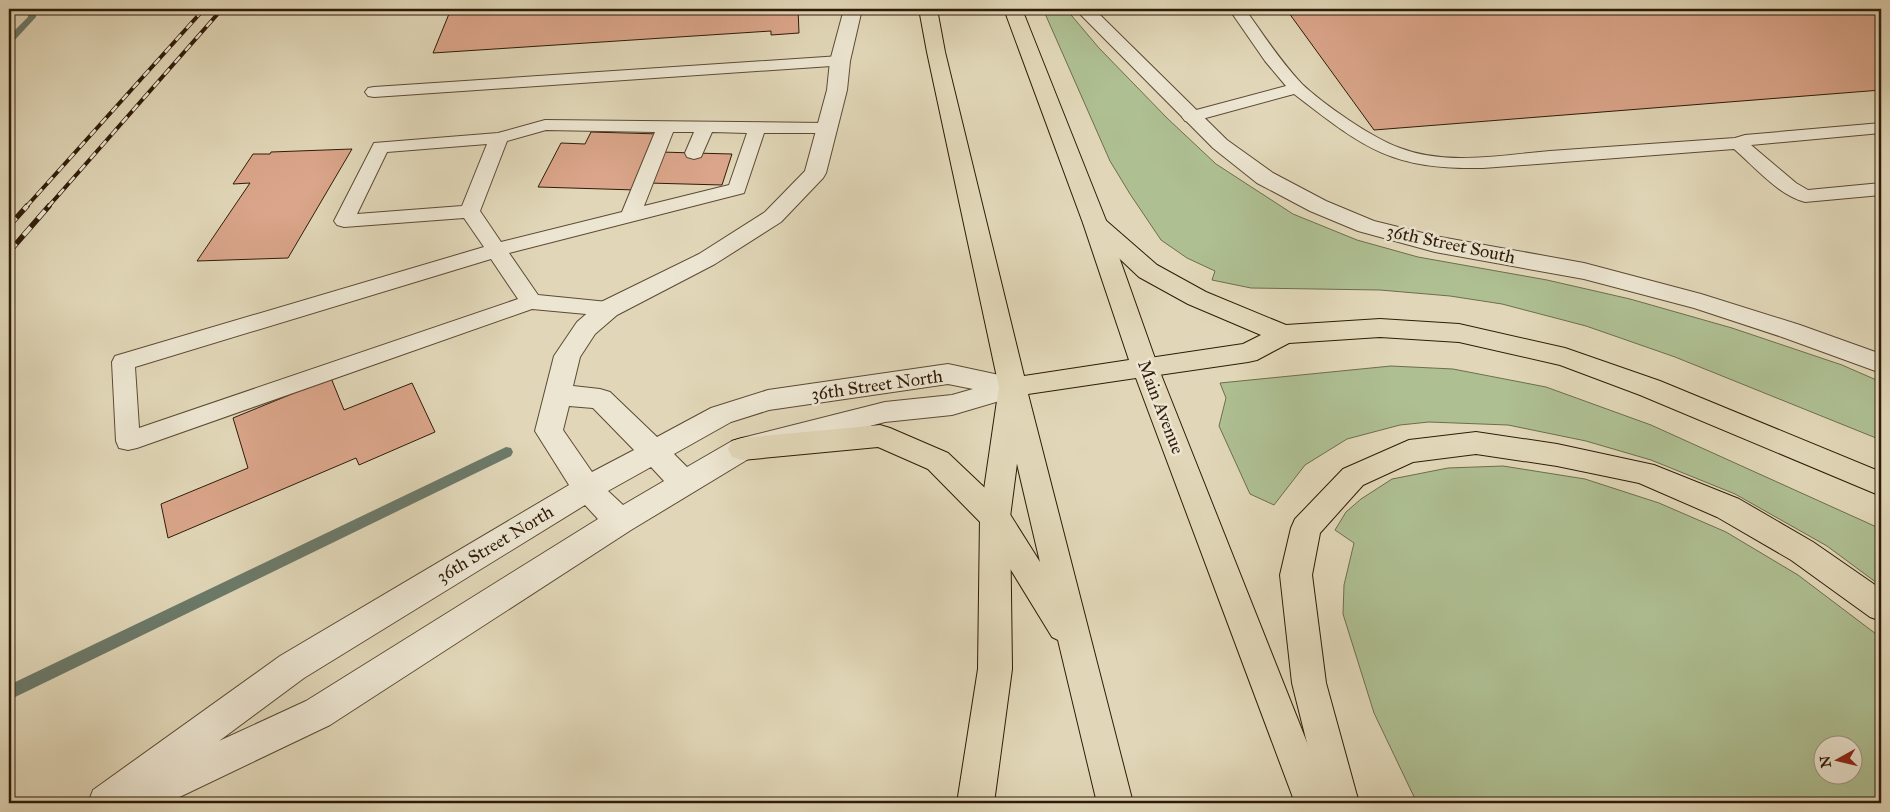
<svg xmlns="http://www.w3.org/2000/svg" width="1890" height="812" viewBox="0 0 1890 812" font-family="'IM FELL Great Primer',serif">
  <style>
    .green { fill: #aebf92; stroke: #6e6d4d; fill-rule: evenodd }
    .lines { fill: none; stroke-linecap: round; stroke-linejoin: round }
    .stream { fill: #6c7a6a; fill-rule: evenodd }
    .building { fill: #daa58a; stroke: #2f1b08 }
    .service-casing { stroke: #5c4a34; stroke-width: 2 }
    .minor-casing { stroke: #5c4a34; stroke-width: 2 }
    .primary-casing { stroke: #2f1b08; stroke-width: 2 }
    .motorway-casing { stroke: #2f1b08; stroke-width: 2 }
    .service { fill: #ece5d1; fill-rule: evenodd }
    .minor { fill: #ece5d1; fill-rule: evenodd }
    .primary { fill: #e1d7b8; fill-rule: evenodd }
    .motorway { fill: #e1d7b8; fill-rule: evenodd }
    .rail-far1-casing { stroke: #2f1b08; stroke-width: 4 }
    .rail-casing { stroke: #2f1b08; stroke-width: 5.5 }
    .rail-far1 { stroke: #ece5d1; stroke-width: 2.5; stroke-dasharray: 8; stroke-linecap: butt }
    .rail { stroke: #ece5d1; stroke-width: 4; stroke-dasharray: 11; stroke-linecap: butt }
    .labels { text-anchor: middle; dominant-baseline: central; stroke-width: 5; stroke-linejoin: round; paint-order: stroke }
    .street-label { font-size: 18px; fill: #2f1b08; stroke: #ece5d1 }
  </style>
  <rect width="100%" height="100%" fill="#e1d7b8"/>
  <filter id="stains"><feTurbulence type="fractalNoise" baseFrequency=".004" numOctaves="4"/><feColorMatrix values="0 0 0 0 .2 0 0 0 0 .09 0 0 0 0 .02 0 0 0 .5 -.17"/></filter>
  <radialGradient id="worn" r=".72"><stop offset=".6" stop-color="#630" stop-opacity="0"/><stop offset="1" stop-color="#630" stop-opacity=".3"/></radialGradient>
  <path class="green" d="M1043,9H1066L1099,48L1167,118L1216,164L1293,214L1357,240L1418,257L1547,280L1630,299L1732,328L1842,365L1881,382V440L1675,357L1586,326L1502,304L1450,296L1380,290L1251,288L1212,280L1215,271L1187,258L1161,240L1130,194L1110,161Z
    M1391,366L1453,369L1546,387L1651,425L1881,529V586L1827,546L1735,494L1651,460L1586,441L1508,425L1429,422L1400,425L1347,439L1305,465L1274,505L1250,494L1219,426L1226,398L1220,383Z
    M1503,466L1585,479L1659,503L1726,532L1798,575L1876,634L1881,639V803H1417L1374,713L1343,614L1344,585L1354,543L1335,530L1346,512L1361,499L1392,479L1448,468ZM1822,744H1852V774H1822Z"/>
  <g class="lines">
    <path class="stream" d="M28,9H36V17L12,43H9V36L28,17Z
      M506,447L511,448L513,452L511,456L9,700V685Z"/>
  </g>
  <path class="building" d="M451,9H798L799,33L771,35V31L433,53Z
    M1286,9H1876L1881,12V90L1374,130Z
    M591,132L660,134L636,190L538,187L561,143L585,144Z
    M352,149L288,258L197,261L250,183L233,184L253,154H270L271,152Z
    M661,152L694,153L732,154L722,185L648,183Z
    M331,378L344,410L412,383L435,432L359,465L356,458L168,538L161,504L248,468L233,418Z"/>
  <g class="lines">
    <defs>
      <path id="service" d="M1229,9H1245C1263,34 1280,61 1302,84C1323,104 1372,138 1400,148C1446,166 1502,155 1550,151C1611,147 1673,142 1735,138L1745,135L1881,123V133L1751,145L1796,183L1808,190L1881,183V195L1805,202C1778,195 1755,167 1734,149L1483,168C1391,170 1364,148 1294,94L1191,122L1185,121L1182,117L1185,113L1286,86L1265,61Z
        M840,56L846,57L848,61L846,65L374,97L368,96L365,92L368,88L374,87Z
        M545,120L826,123L832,124L835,128L832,132L826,133H764L744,193L509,253L538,295L608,302L616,304L619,309L616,314L608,316L532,309L137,448L128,450L119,448L116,441L112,362L115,356L484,247L464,218L344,227L337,225L334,221L374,143L498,133ZM546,130L655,132L622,212L501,242L480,211L507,141ZM673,132H694L685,153L687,157L694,159L701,157L712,132L747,133L729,185L644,206ZM487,144L462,206L357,214L387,152ZM491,259L518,299L139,428L135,367Z"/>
      <path id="minor" d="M844,9H862L850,61L847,90L826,173L823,178L781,222L715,264L617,315L595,334L580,357L573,386L600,389L610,392L657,437L711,408L768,390L948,364L1023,380L1027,387L1023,394L952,415L885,422L750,458L631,530L330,725L167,803H88L93,790L280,656L569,485L535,431L554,356L577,322L599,303L699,254L765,212L805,171L827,90L830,61ZM948,384L973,389L952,395L885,402L742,438L732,441L687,467L674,454L731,422L769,410ZM569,406L593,408L634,450L592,472L563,430ZM651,467L664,481L623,505L608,491ZM585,505L598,519L306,701L219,741L304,678Z
        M1075,9H1094L1227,140L1273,173L1326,201L1374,221L1435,236L1584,263L1701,294L1800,325L1881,354V373L1782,337L1694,308L1584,279L1435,252L1358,231L1310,211L1257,183L1213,148Z"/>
      <path id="primary" d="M919,9H937L945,52L1024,376L1129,360L1083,223L1004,9H1022L1107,223L1158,367L1331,803H1295L1136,378L1028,394L1133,803H1097L1058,640L1052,637L984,526L928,469L878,447L742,460L732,457L728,449L732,441L742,438L880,425L890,428L948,453L1006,508L1040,562L999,387L927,52Z"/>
      <path id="motorway" d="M1095,216L1103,218L1157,265L1206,292L1286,325L1380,319L1459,324L1565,348L1660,381L1881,472V496L1640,395L1560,365L1459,342L1380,337L1289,343L1257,360L1248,362L1145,377L1136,374L1132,367L1136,360L1243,344L1261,335L1188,304L1139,277L1087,228L1083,223L1087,218Z
        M1013,377L1023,380L1027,387L1010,517L1012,669L994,803H957L978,669L980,517L999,387L1003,380Z
        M1476,432L1557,444L1654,465L1739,499L1813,542L1881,589V621L1870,617L1791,560L1717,517L1639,483L1557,466L1476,454L1413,462L1363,485L1320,533L1312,575L1326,683L1359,803H1322L1292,683L1280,575L1291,528L1295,519L1343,469L1409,440Z"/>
    </defs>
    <use href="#service" class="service-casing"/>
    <use href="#minor" class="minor-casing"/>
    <use href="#primary" class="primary-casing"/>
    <use href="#motorway" class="motorway-casing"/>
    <use href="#service" class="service"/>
    <use href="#minor" class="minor"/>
    <use href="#primary" class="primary"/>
    <use href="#motorway" class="motorway"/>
    <defs>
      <path id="rail-far1" d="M26,207L204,9
        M48,207L222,9"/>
      <path id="rail" d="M9,226L27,206
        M9,252L49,206"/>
    </defs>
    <use href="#rail-far1" class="rail-far1-casing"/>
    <use href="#rail" class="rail-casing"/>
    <use href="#rail-far1" class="rail-far1"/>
    <use href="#rail" class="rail"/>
  </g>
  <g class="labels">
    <g class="street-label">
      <text transform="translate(1451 244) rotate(12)">36th Street South</text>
      <text transform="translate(877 385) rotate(-8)">36th Street North</text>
      <text transform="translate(1161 407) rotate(69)">Main Avenue</text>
      <text transform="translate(495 544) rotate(-31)">36th Street North</text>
    </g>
  </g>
  <rect width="1890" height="812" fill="none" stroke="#e1d7b8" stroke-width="30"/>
  <rect x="10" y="10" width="1870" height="792" fill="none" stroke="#2f1b08" stroke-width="2.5"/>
  <rect x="15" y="15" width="1860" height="782" fill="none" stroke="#2f1b08"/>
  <g transform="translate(1838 760) rotate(262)"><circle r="24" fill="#ece5d1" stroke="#a09481"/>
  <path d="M0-4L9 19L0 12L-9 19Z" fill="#8f2418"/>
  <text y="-8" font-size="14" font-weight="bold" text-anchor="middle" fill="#2f1b08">N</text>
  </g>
  <rect width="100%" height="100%" filter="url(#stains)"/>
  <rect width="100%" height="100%" fill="url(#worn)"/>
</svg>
